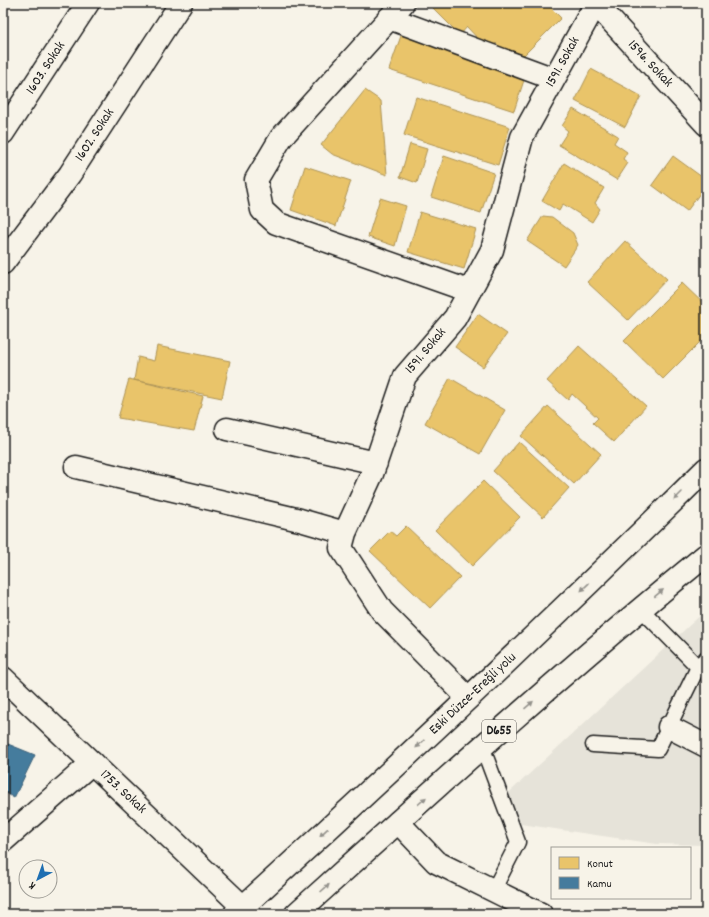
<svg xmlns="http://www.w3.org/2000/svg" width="709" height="917" viewBox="0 0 709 917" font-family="Dekko,sans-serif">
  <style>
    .built { fill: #e6e3d9 }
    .homes { fill: #e9c46a; stroke: #ac9253 }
    .public { fill: #457b9d; stroke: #395e76 }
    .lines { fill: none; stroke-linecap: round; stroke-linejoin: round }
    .service-casing { stroke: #1c1c1c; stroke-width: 17 }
    .minor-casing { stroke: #1c1c1c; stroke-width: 25 }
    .tertiary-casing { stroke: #1c1c1c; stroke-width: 25 }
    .secondary-casing { stroke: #1c1c1c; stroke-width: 25 }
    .primary-casing { stroke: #1c1c1c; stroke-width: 25 }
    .service { stroke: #f7f3e8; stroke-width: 14 }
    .minor { stroke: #f7f3e8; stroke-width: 22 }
    .tertiary { stroke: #f7f3e8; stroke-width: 22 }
    .secondary { stroke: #f7f3e8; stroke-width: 22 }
    .primary { stroke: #f7f3e8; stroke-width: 22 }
    .oneway { fill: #94928c }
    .labels { text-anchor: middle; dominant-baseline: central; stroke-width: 4; stroke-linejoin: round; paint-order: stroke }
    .shield { fill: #f7f3e8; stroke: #5e5c59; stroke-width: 1 }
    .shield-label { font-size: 13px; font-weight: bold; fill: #1c1c1c }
    .street-label { font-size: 14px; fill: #1c1c1c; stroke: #f7f3e8 }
  </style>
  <rect width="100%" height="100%" fill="#f7f3e8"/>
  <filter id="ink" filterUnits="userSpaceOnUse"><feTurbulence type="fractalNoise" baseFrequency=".025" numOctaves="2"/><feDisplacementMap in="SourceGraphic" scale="8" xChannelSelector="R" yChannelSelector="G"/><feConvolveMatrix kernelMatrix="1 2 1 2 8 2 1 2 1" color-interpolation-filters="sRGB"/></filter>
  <g filter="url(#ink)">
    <path class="built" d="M706,610V845L657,844L514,823L498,803Z"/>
    <path class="homes" d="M436,3H546L561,18L524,55L502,50L496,43L492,47L486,40L482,43L467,27L460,35L432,7Z
      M402,33L526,74L514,111L389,70Z
      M591,69L641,96L625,127L575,101Z
      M365,90L381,101L387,175L332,154L321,145Z
      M416,97L510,127L498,165L404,135Z
      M573,109L618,136L614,143L627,152L623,159L628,163L617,180L559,145L568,131L562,126Z
      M410,144L427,149L417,183L400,177Z
      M444,156L494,173L481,213L431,197Z
      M673,156L706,180V185L687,211L652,185Z
      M564,163L604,188L595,203L600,209L592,222L563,204L559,211L542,201Z
      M305,166L351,181L336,226L291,210Z
      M380,198L406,206L395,246L368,237Z
      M420,212L476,229L464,269L408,252Z
      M543,216L552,217L573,233L578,245L564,266L527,241Z
      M625,241L667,279L628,320L587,282Z
      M682,283L706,306V336L663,379L624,341Z
      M478,314L507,334L483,367L455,347Z
      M157,346L230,361L222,398L134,380L138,357L154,361Z
      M579,346L646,406L614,442L593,423L598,418L572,394L568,400L547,381Z
      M450,378L505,410L480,454L425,423Z
      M129,379L203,396L194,431L118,418Z
      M548,406L601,454L574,484L521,436Z
      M519,442L569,488L543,517L493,471Z
      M483,481L520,517L472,566L435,530Z
      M406,526L460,577L430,608L370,551L390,531L396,536Z"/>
    <path class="public" d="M3,742L35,755L14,798L3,791Z"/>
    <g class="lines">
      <defs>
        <path id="service" d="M640,608L698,667
          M593,745L658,749L698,667L706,658
          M482,746L518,842L493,891"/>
        <path id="minor" d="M403,3L281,138L256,180L262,210L276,223L469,291
          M389,18L554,79
          M3,133L88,3
          M3,263L70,174L181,3
          M227,429L376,463
          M76,467L300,520L345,533
          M468,698L382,611L341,548L345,533L372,474L405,376L455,318L492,250L522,137L596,3
          M669,727L706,746
          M398,822L436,862L541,914
          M3,841L92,763"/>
        <path id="tertiary" d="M3,678L243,907"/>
        <path id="secondary" d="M595,3L706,124"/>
        <path id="primary" d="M235,914C395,769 552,621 706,469
          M296,914C431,792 565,670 706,555"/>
      </defs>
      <use href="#service" class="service-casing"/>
      <use href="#minor" class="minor-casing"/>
      <use href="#tertiary" class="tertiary-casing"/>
      <use href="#secondary" class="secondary-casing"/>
      <use href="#primary" class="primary-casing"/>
      <use href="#service" class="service"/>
      <use href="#minor" class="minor"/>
      <use href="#tertiary" class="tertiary"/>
      <use href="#secondary" class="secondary"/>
      <use href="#primary" class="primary"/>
    </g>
    <defs><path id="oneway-solid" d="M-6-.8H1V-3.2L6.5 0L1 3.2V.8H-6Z"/></defs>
    <g class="oneway">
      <use href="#oneway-solid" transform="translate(678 496) rotate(135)"/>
      <use href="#oneway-solid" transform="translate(585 587) rotate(136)"/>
      <use href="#oneway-solid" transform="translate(659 593) rotate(-39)"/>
      <use href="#oneway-solid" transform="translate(529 705) rotate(-41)"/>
      <use href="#oneway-solid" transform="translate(420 744) rotate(137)"/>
      <use href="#oneway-solid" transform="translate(422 801) rotate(-42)"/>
      <use href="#oneway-solid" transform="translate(324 832) rotate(137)"/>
      <use href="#oneway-solid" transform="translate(325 888) rotate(-42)"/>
    </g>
  </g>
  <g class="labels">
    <rect class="shield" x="482" y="720" width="34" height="22" rx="3"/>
    <g class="shield-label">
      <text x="499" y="731">D655</text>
    </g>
    <g class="street-label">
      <text transform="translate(563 62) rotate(-61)">1591. Sokak</text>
      <text transform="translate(650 64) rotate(47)">1596. Sokak</text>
      <text transform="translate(46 68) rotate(-57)">1603. Sokak</text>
      <text transform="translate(95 135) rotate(-57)">1602. Sokak</text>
      <text transform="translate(426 351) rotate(-50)">1591. Sokak</text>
      <text transform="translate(473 694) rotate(-43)">Eski Düzce-Ereğli yolu</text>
      <text transform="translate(123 792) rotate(43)">1753. Sokak</text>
    </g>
  </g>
  <rect width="709" height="917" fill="none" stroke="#f7f3e8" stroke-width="16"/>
  <rect x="8" y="8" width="693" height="901" fill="none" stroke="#1c1c1c" stroke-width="1.5" filter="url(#ink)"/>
  <rect x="551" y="847" width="140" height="52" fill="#f7f3e8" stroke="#9f9d96"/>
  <rect x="559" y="857" width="20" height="12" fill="#e9c46a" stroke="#9f9d96"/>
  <text x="587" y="867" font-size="12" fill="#1c1c1c">Konut</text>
  <rect x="559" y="877" width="20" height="12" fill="#457b9d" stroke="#9f9d96"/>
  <text x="587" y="887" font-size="12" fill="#1c1c1c">Kamu</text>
  <g transform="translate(38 879) rotate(221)"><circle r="19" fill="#f7f3e8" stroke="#9f9d96"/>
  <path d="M0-3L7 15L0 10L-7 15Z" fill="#1f6fb2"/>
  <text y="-6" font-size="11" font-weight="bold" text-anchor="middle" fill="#1c1c1c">K</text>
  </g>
</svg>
